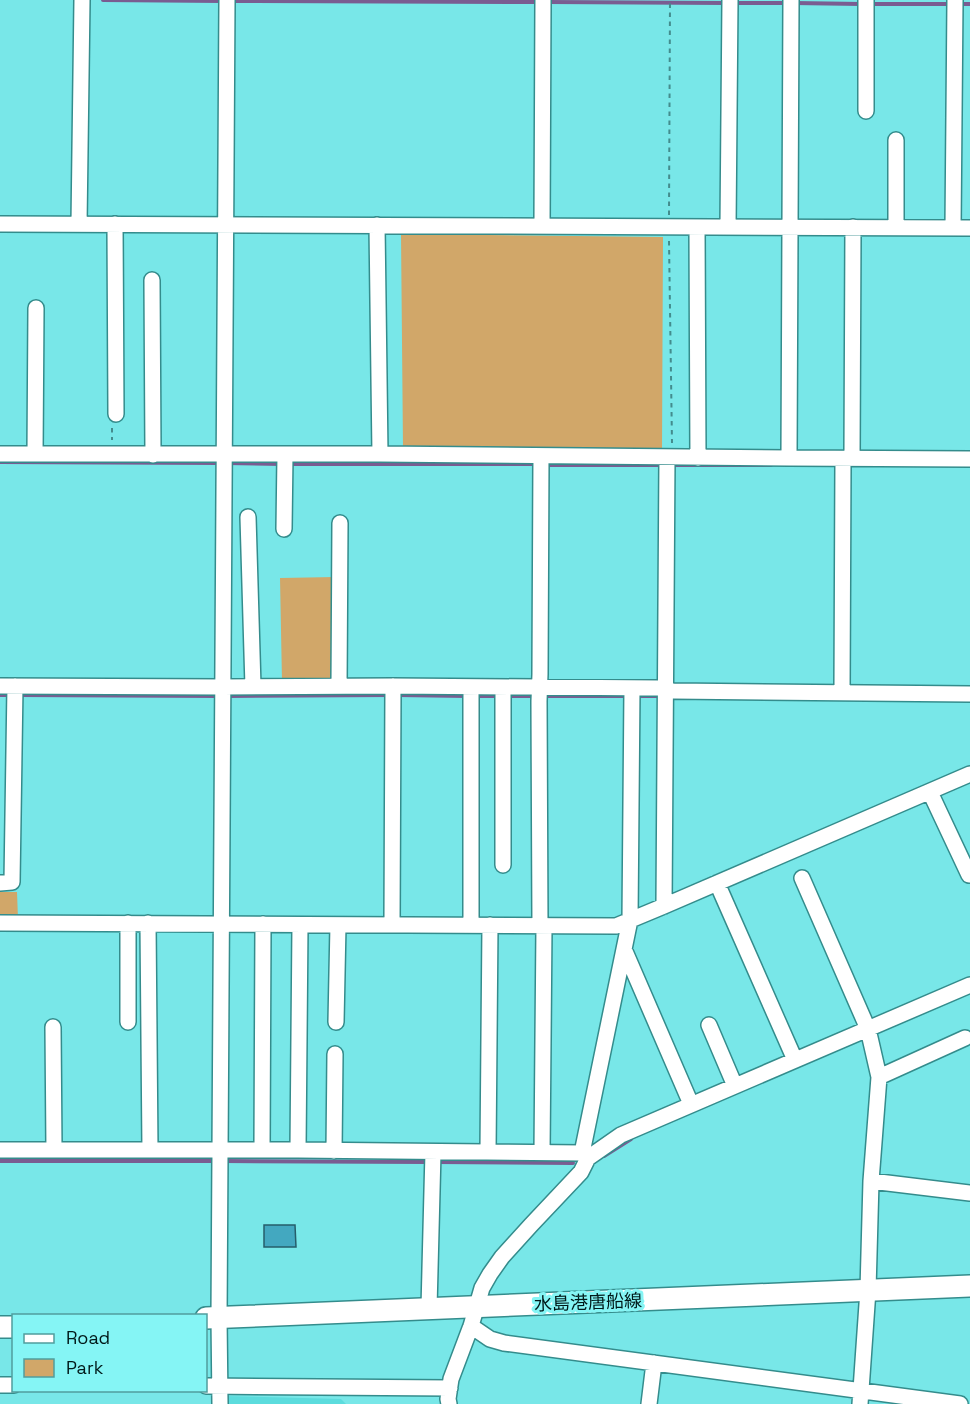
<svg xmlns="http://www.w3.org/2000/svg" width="970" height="1404" viewBox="0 0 970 1404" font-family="'Space Grotesk','Noto Sans JP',sans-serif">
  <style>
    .built { fill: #5cdcdd }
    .green { fill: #d1a769 }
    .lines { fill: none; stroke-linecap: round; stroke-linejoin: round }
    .stream { stroke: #7a5c91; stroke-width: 4 }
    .building { fill: #43a8c0; stroke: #265d6a; stroke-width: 1.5 }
    .minor-casing { stroke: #348c8c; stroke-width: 18 }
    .secondary-casing { stroke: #348c8c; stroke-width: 24 }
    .path { stroke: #438c8d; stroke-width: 2; stroke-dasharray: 4.5 4.5; stroke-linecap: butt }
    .minor { stroke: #fff; stroke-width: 15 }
    .secondary { stroke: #fff; stroke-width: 21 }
    .labels { text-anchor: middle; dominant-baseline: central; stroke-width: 6; stroke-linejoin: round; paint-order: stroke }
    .street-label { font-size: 18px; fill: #011919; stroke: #85f5f5 }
  </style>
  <rect width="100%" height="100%" fill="#78e7e8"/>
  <path class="built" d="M225,1396L341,1399L346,1404H223Z"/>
  <path class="green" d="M401,234L663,237L662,451L403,449Z
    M335,577L331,681L282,682L280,578Z
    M0,892H17L18,919H0Z"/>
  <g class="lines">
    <path class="stream" d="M103,0L222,1
      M230,1L540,2
      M548,2L726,3
      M734,3H786
      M794,3L861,4
      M869,4H951
      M959,4H970
      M0,462L219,463
      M227,463L282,464
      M290,464H537
      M545,465H663
      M671,465H771
      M0,695H12
      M20,695L219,696
      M398,695L468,696
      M227,696L390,695
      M476,696H498
      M506,696H534
      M542,696H627
      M635,696H660
      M604,1156L631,1139
      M0,1161H215
      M223,1161L428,1162
      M436,1162L573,1163"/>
  </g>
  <path class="building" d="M264,1225H295L296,1247H264Z"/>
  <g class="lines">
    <defs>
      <path id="minor" d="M866,0V111
        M0,224L970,228
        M79,224L82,0
        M115,224L116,414
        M377,225L380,454
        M542,226L543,0
        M697,227L698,458
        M728,227L730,0
        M896,228V140
        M953,228L955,0
        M152,280L153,455
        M0,454H380L789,458L970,459
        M35,454L36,308
        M789,458L791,0
        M852,458L853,227
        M248,517L253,687
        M284,529L285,455
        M0,686L222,687L393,686L659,688L673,691L970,694
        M339,686L340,523
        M842,693L843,459
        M930,792L969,875
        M503,865V687
        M802,878L868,1029L879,1077
        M0,883L12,882L15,686
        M717,883L795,1060
        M664,906L667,457
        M0,923L616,926L664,906L970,774
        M128,923V1022
        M148,923L150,1150
        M392,925L393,686
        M471,925V687
        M540,926L539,701L540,674L541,456
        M624,949L691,1104
        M336,1022L338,925
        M709,1025L735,1086
        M53,1027L54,1150
        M0,1150H298L582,1153
        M262,1150L263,924
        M298,1150L300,925
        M334,1151L335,1054
        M488,1152L490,925
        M542,1153L544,926
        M588,1158L582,1153L630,920L632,688
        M871,1181L970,1193
        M429,1308L433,1152
        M471,1326L490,1339L504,1343L960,1404
        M0,1385H14
        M206,1386L450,1388
        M220,1404L219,1318L227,0
        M449,1404L448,1399L451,1379L471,1326L482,1288L490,1274L502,1257L531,1225L581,1172L588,1158L621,1135L970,985
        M649,1404L654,1363
        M860,1404L868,1290L871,1181L879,1077L965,1038"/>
      <path id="secondary" d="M206,1318L970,1286
        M0,1327H14"/>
    </defs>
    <use href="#minor" class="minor-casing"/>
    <use href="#secondary" class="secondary-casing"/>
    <path class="path" d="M669,215L670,0
      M669,241L672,443
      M112,428V440"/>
    <use href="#minor" class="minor"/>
    <use href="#secondary" class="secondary"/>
  </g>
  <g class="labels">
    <g class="street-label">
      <text transform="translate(588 1302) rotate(-2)">水島港唐船線</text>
    </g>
  </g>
  <rect x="12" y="1314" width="195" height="78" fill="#85f5f5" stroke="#509d9d" stroke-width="1.5"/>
  <rect x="24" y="1334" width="30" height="9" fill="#ffffff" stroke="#509d9d" stroke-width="1.5"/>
  <text x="66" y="1344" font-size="18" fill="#011919">Road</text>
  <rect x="24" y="1359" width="30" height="18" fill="#d1a769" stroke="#509d9d" stroke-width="1.5"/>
  <text x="66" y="1374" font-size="18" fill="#011919">Park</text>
</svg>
